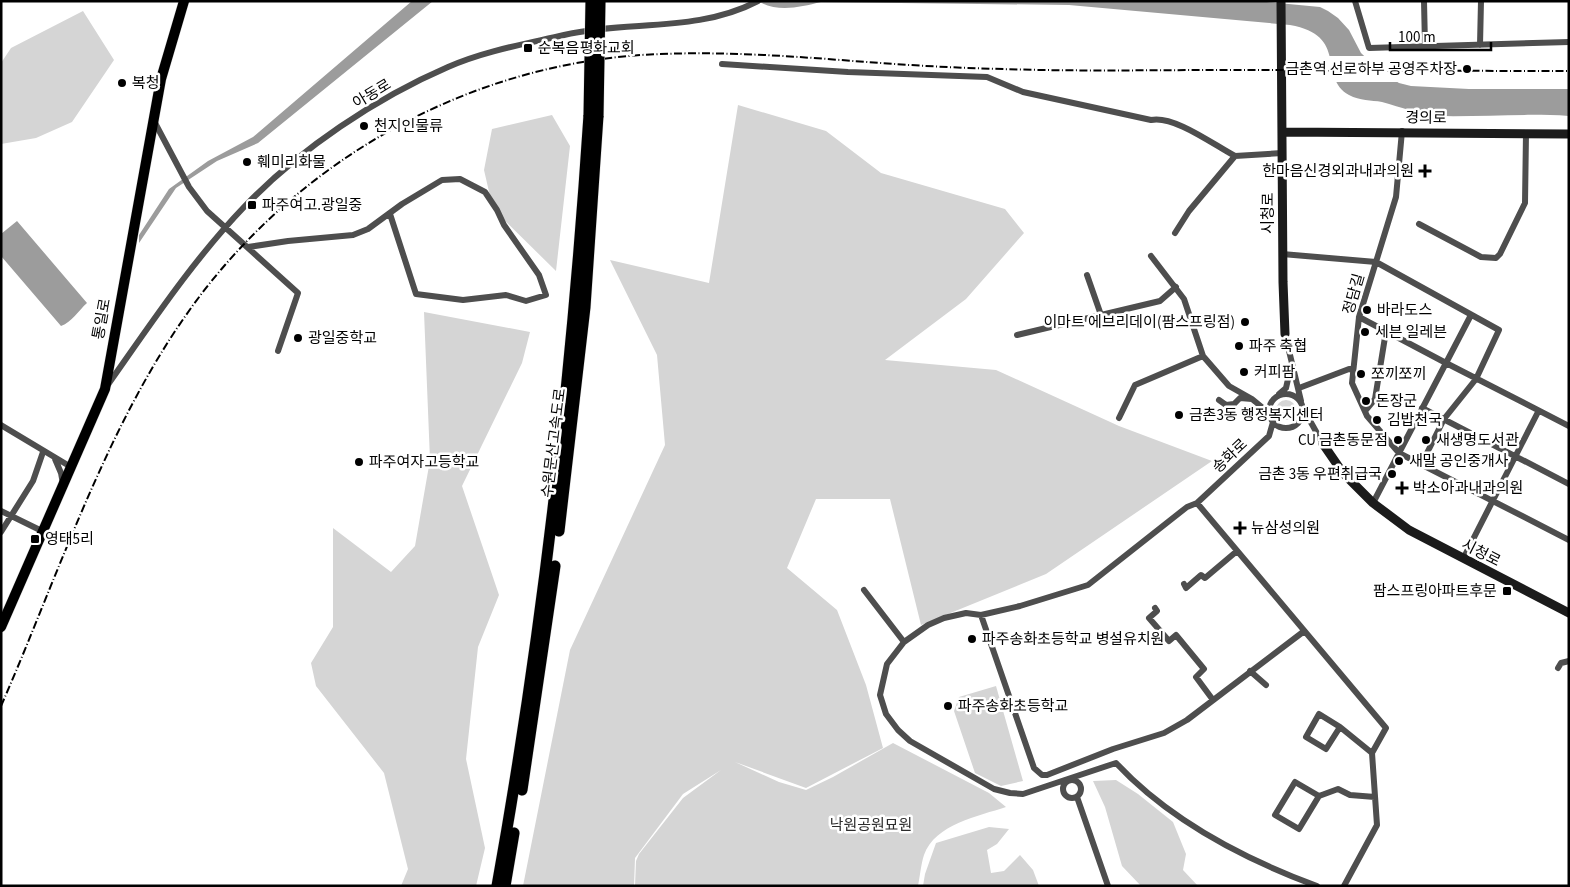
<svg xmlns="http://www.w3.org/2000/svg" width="1570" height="887" viewBox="0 0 1570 887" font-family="'Source Sans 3','Noto Sans KR',sans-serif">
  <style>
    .green { fill: #d5d5d5 }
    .water { fill: #9c9c9c }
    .pier { fill: #fff }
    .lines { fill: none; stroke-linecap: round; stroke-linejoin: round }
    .primary-casing { stroke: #dbdbdb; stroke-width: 11 }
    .highway-casing { stroke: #dbdbdb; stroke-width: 12 }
    .street { stroke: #4e4e4e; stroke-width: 6 }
    .secondary { stroke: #1b1b1b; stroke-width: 9 }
    .primary { stroke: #000; stroke-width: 10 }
    .highway { stroke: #000; stroke-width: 11 }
    .rail { stroke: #000; stroke-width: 2; stroke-dasharray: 8 2.5 1 2.5; stroke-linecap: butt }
    .highway-bridge-casing { stroke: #dbdbdb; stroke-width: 12; stroke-linecap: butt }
    .highway-bridge { stroke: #000; stroke-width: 11 }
    .poi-dot { fill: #000; stroke: #fff; stroke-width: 2 }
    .labels { text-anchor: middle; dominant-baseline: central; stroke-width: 5; stroke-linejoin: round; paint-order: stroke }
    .poi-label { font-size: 15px; fill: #000; stroke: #fff; text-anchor: start }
    .street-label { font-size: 15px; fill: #000; stroke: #fff }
    .park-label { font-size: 15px; fill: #2c2c2c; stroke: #fff }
  </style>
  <rect width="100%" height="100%" fill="#fff"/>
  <path class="green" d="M83,11L114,60L72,122L36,138L1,144V63L11,48Z
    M738,105L826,131L881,173L1005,209L1024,233L966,299L885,360L996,370L1119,426L1212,461L1046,574L921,625L890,499H816L787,568L837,610L866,685L883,748L806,788L735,762L779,782L806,790L833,777L893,743L989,793L1006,807C979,816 935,824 924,855C921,864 920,876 918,886H635L636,861L639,854L683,798L721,770L683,794L635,858L634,886H523L570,650L665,445L657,355L610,260L709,283Z
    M552,115L570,146L556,271L493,209L484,170L492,129Z
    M424,312L530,332L522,363L462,486L499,595L478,647L466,759L485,848L476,886H401L408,869L384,773L316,686L311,663L333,627V528L391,572L415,546L430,460Z
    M1276 410a10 10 0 1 1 20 0a10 10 0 1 1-20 0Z
    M996,686L1023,781L1001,786L975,773L954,711L959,697Z
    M1116,780L1138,794L1173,822L1186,854L1183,870L1198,886H1141L1122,866L1105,807L1093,781Z
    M989,827L1009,829L997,844L987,850L991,873L1004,871L1020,855L1033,870L1039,886H923L925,874L936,843Z"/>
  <path class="water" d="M412,1H433L258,143L217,161L176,188L139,243V235L169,189L208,161L253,137Z
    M758,1H1256L1320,7L1328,11L1338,18L1349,30L1361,53L1381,72L1399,83L1411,86L1469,89H1569V116C1525,113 1482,117 1438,116C1420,115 1401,107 1382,102C1371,100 1360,101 1349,95C1318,78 1349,35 1290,25L1069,5L821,2C800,7 778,13 758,1Z
    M17,221L87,303C78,311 72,322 61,326L1,256V234Z"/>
  <path class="pier" d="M1328,56H1368L1383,70L1403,82H1334Z"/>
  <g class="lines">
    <defs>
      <path id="primary" d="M1,627L105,389L161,79L184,1"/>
      <path id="highway" d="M559,531L585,307L598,116
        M522,790L555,566
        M497,886C543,630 572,374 589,115
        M505,886L514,833"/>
    </defs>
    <use href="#primary" class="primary-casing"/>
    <use href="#highway" class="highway-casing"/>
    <path class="street" d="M1355,1L1369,48L1569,42
      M1424,1L1425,46
      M1480,45L1481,1
      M722,64L848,72L987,77L1023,92L1151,120C1174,115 1214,145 1235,156
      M154,121L189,187L207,211L298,293L278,351
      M1419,224L1481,257L1496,258L1500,254L1525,203L1526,133
      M1175,233L1189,211L1235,156L1282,153
      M248,247L288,241L353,235L368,229L402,204L442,180L460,179L485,192L497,210L504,225L539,275L546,295L526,301L506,295L463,300L416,294L390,214
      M1282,254L1376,262L1499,330L1476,379L1444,419L1421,465
      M1151,256L1184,299L1203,356L1229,386L1252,399
      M1087,275L1101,315
      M1471,315L1446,363L1569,426
      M1359,317L1446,363L1399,453L1367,416L1352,383L1359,317L1396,197L1402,131
      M1285,334L1301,401
      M1017,335L1160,301L1176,287
      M107,386C150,325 193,260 245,206C300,149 376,98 448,67C484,51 525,44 564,35C628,20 697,33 758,1
      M1299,388L1349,369L1353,370
      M1269 411a17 17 0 1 1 34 0a17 17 0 1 1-34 0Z
      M1279,394L1286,388L1291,366
      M1219,400L1226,405L1234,404L1240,398L1252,399L1269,413
      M1422,408L1569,484
      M1304,410L1323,444
      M1365,411L1375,399L1386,331
      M1119,418L1135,385L1203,356
      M1,425L71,467
      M55,459L61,473L63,484
      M1197,503L1269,436L1273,422
      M1373,503L1399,453L1569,540
      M1,511L44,532
      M1,532L33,481L43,452
      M1463,559L1538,412
      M1184,584L1186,588L1201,575L1205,578L1237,551
      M864,590L904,642
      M1155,608L1157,611L1149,618L1169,641L1176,635L1204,669L1196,677L1213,700
      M981,615L1034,768L1042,775H1047L1113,749L1164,733L1187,720L1303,632
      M1558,668L1561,663L1569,661
      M1250,671L1266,685
      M1340,727L1326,749L1306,737L1319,714L1340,727L1372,753
      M1063 789a9 9 0 1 1 18 0a9 9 0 1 1-18 0Z
      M1295,782L1319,796L1299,829L1275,815Z
      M1319,796L1338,789L1350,795L1375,797
      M1077,797L1108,886
      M1317,886C1244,859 1170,821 1116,763L1023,794L1010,793L994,789L910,741L898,730L886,714L880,695L887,664L904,642L928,625L944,618L966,613L981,615L1020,606L1088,585L1187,507L1197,503L1386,728L1372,753L1377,825L1344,886"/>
    <path class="secondary" d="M1281,1L1283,282L1285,334
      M1283,132L1569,134
      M1323,444L1343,473L1373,503L1409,530L1569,613"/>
    <use href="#primary" class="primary"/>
    <use href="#highway" class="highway"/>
    <path class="rail" d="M1,706C66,558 118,388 225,265C331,143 481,66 641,55C721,50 801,57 880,63C934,67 988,69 1043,70C1103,71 1164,70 1224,70C1339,70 1454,71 1569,71"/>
    <defs>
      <path id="highway-bridge" d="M589,115L591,1
        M598,116L600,1"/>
    </defs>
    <use href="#highway-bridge" class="highway-bridge-casing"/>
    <use href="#highway-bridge" class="highway-bridge"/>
  </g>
  <g class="poi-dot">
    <rect x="523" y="43" width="10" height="10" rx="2.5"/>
    <circle cx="1467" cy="69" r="5"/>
    <circle cx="122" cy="83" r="5"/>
    <circle cx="364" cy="126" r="5"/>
    <circle cx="247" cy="162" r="5"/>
    <path d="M1422.5 163.5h5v5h5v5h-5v5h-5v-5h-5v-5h5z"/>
    <rect x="247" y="200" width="10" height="10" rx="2.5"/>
    <circle cx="1367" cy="310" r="5"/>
    <circle cx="1245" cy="322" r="5"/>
    <circle cx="1365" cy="332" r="5"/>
    <circle cx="298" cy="338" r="5"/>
    <circle cx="1239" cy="346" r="5"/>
    <circle cx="1244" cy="372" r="5"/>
    <circle cx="1361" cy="374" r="5"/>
    <circle cx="1366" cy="401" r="5"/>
    <circle cx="1179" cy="415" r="5"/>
    <circle cx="1377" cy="420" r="5"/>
    <circle cx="1398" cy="440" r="5"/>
    <circle cx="1426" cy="440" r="5"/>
    <circle cx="1399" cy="461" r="5"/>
    <circle cx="359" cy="462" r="5"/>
    <circle cx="1392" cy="474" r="5"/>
    <path d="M1399.5 480.5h5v5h5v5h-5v5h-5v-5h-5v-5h5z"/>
    <path d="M1237.5 520.5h5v5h5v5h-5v5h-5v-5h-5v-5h5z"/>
    <rect x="30" y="534" width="10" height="10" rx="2.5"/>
    <rect x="1502" y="586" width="10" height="10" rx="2.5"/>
    <circle cx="972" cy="639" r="5"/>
    <circle cx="948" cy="706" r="5"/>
  </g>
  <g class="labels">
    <g class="poi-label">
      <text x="538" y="48">순복음평화교회</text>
      <text x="1457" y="69" text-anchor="end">금촌역 선로하부 공영주차장</text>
      <text x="132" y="83">복청</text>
      <text x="374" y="126">천지인물류</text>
      <text x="257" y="162">훼미리화물</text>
      <text x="1414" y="171" text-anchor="end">한마음신경외과내과의원</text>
      <text x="262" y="205">파주여고.광일중</text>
      <text x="1377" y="310">바라도스</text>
      <text x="1235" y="322" text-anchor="end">이마트 에브리데이(팜스프링점)</text>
      <text x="1375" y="332">세븐 일레븐</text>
      <text x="308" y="338">광일중학교</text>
      <text x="1249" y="346">파주 축협</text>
      <text x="1254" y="372">커피팜</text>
      <text x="1371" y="374">쪼끼쪼끼</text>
      <text x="1376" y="401">돈장군</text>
      <text x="1189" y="415">금촌3동 행정복지센터</text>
      <text x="1387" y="420">김밥천국</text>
      <text x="1388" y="440" text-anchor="end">CU 금촌동문점</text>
      <text x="1436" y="440">새생명도서관</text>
      <text x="1409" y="461">새말 공인중개사</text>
      <text x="369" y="462">파주여자고등학교</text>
      <text x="1382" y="474" text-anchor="end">금촌 3동 우편취급국</text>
      <text x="1413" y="488">박소아과내과의원</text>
      <text x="1251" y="528">뉴삼성의원</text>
      <text x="45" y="539">영태5리</text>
      <text x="1497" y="591" text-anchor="end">팜스프링아파트후문</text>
      <text x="982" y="639">파주송화초등학교 병설유치원</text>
      <text x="958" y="706">파주송화초등학교</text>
    </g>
    <g class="street-label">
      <text transform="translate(372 94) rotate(-31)">아동로</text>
      <text transform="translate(1426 118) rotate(1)">경의로</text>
      <text transform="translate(1268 213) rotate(-90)">시청로</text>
      <text transform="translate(1354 294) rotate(-74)">정담길</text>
      <text transform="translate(102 319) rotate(-80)">통일로</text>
      <text transform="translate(554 443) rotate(-83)">수원문산고속도로</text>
      <text transform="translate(1230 456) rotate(-43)">송화로</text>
      <text transform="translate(1481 553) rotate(27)">시청로</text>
    </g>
    <g class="park-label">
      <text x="871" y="825">낙원공원묘원</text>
    </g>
  </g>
  <rect width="1570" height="887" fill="none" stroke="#000000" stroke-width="5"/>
  <path d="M1390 42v8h101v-8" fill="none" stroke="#000000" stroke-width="2.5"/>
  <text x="1398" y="42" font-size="15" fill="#000000" stroke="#ffffff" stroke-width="4" paint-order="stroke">100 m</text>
</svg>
